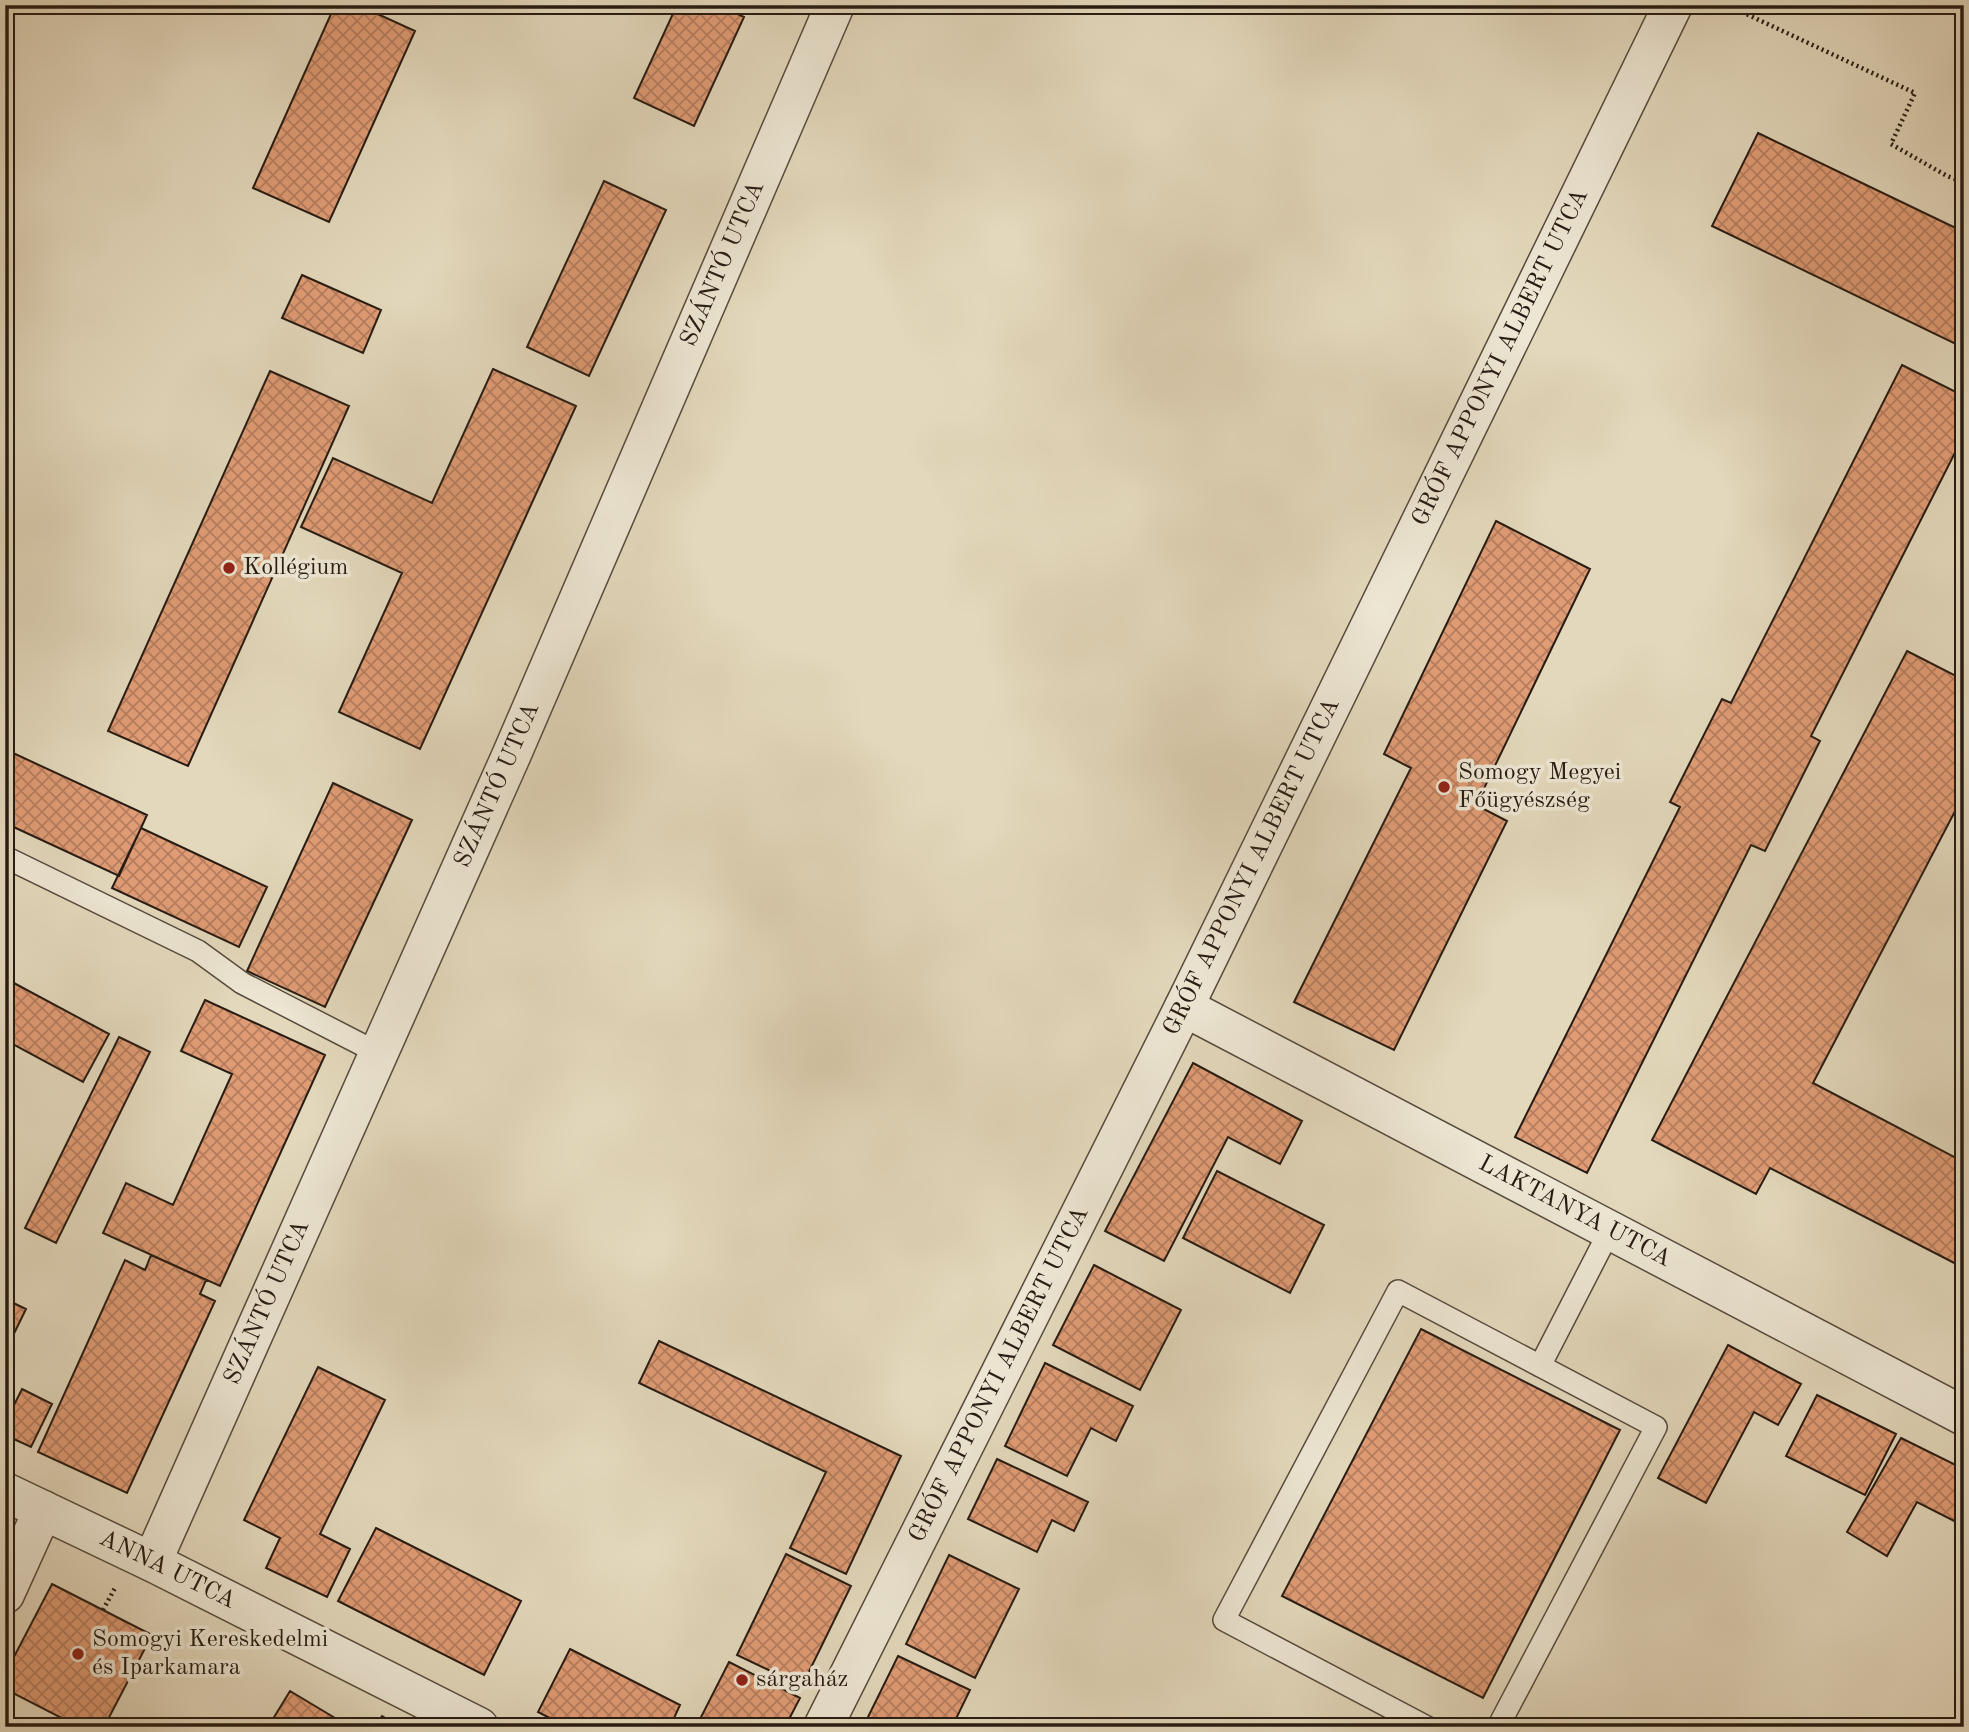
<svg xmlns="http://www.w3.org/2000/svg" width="1969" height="1732" viewBox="0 0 1969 1732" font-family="'Old Standard TT',serif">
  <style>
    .building { fill: url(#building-cross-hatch); stroke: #271c13; stroke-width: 2 }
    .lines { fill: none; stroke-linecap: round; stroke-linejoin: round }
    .service-casing { stroke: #564b3d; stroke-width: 24 }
    .minor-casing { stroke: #564b3d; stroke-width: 41 }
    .path { stroke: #271c13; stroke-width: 4.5; stroke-dasharray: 2 3.5; stroke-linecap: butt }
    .service { stroke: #ede6d3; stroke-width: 21 }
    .minor { stroke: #ede6d3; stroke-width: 38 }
    .poi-dot { fill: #8f2418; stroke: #ede6d3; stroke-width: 2.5 }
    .labels { text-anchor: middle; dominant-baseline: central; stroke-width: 7; stroke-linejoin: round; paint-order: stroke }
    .street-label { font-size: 24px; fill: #271c13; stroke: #ede6d3 }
    .poi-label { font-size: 24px; fill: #271c13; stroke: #ede6d3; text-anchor: start }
  </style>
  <defs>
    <pattern id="building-cross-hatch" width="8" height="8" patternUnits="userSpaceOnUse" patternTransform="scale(1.75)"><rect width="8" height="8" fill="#e09c75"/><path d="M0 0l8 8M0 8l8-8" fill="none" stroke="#b67e5f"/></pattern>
  </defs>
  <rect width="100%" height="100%" fill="#e3d8bc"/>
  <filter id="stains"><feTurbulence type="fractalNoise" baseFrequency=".00286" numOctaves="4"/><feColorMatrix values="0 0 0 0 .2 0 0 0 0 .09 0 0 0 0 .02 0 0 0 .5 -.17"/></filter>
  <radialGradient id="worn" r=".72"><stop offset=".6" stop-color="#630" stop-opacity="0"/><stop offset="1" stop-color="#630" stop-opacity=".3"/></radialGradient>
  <path class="building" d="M335,5H358L415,31L329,222L253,188Z
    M677,5H719L744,17L694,126L634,98Z
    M1758,133L1964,232V348L1712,226Z
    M604,181L666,210L589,376L527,347Z
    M302,275L381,310L363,353L282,318Z
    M1902,365L1964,396V435L1811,736L1820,741L1765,851L1751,845L1587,1173L1515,1137L1680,807L1670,802L1722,699L1731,703Z
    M493,369L576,406L420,749L339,712L402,573L301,527L333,458L432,503Z
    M270,371L349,406L188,766L108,731Z
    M1496,521L1590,569L1476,805L1507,821L1394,1050L1294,1002L1411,768L1384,754Z
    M1907,651L1964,680V794L1813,1083L1964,1162V1268L1770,1168L1756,1194L1652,1140Z
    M13,753L147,815L119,876L5,823V769Z
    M333,783L412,820L325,1007L247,971Z
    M141,828L267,887L239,947L112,888Z
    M12,982L109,1034L83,1082L5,1040V994Z
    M205,1000L325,1055L220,1286L103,1233L126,1183L173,1205L232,1074L181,1051Z
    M119,1037L150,1052L56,1243L25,1228Z
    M1193,1063L1302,1121L1280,1164L1228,1137L1164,1261L1105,1231Z
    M1217,1171L1324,1225L1290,1293L1183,1238Z
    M5,1232L12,1235L5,1248Z
    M151,1255L206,1280L200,1294L215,1301L127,1493L38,1452L125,1260L145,1270Z
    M1094,1265L1181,1310L1140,1390L1053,1345Z
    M5,1299L26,1309L8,1346L5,1345Z
    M1421,1329L1620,1430L1483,1698L1282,1596Z
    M659,1341L901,1456L846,1574L790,1548L826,1472L639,1383Z
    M1728,1345L1801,1384L1778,1425L1754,1412L1706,1503L1658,1478Z
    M1045,1363L1133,1406L1116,1441L1091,1428L1067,1476L1005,1446Z
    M318,1367L385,1400L320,1534L350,1549L327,1597L266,1568L280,1538L244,1520Z
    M5,1379L13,1383L5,1399Z
    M22,1389L52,1404L31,1447L5,1435V1423Z
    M1817,1395L1896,1434L1865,1495L1786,1456Z
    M1901,1438L1964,1469V1526L1917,1502L1887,1556L1847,1532Z
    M997,1459L1088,1502L1074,1531L1052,1520L1037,1552L968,1519Z
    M376,1528L521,1601L484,1675L338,1601Z
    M786,1554L851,1586L802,1686L737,1655Z
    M949,1555L1019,1589L975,1678L906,1644Z
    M52,1584L152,1635L104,1727H79L5,1689V1674Z
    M570,1649L680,1705L670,1727H567L538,1712Z
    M898,1656L970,1690L952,1727H882L867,1719Z
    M729,1662L800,1698L785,1727H696Z
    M290,1691L350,1727H268Z
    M382,1716L400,1727H375Z"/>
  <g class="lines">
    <defs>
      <path id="service" d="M5,857L198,951L242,983L378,1053
        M1540,1366L1610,1230
        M1427,1727L1224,1620L1398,1291L1656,1427L1498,1727"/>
      <g id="minor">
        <path id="s1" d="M1184,1007L1964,1416"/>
        <path id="s2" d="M5,1492L152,1562L479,1727"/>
        <path id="s3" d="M152,1562L511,756L835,5"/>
        <path d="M5,1594L43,1510"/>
        <path id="s4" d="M823,1727L1184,1007L1673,5"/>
      </g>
    </defs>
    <use href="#service" class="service-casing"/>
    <use href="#minor" class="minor-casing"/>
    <path class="path" d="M1727,5L1915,93L1891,144L1947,176L1964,182
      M103,1610L115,1588"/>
    <use href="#service" class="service"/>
    <use href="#minor" class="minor"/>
  </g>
  <g class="poi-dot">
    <circle cx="229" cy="568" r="7"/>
    <circle cx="1444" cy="787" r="7"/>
    <circle cx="78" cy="1654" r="7"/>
    <circle cx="742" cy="1680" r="7"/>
  </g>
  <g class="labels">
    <g class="street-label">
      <text stroke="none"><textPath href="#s3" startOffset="1418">SZÁNTÓ UTCA</textPath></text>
      <text stroke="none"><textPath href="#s4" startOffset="1528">GRÓF APPONYI ALBERT UTCA</textPath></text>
      <text stroke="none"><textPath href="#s3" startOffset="850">SZÁNTÓ UTCA</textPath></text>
      <text stroke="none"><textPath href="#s4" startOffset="961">GRÓF APPONYI ALBERT UTCA</textPath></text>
      <text stroke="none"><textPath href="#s1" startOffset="441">LAKTANYA UTCA</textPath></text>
      <text stroke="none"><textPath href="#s3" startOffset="284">SZÁNTÓ UTCA</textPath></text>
      <text stroke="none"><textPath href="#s4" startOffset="394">GRÓF APPONYI ALBERT UTCA</textPath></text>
      <text stroke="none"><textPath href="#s2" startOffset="180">ANNA UTCA</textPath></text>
    </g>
    <g class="poi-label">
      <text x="243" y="568">Kollégium</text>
      <text x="1458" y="773">Somogy Megyei<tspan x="1458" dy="28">Főügyészség</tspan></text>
      <text x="92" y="1640">Somogyi Kereskedelmi<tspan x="92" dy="28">és Iparkamara</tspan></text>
      <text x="756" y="1680">sárgaház</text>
    </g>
  </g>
  <rect width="1969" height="1732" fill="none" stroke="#e3d8bc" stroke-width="28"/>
  <rect x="7" y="7" width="1955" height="1718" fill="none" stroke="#271c13" stroke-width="3.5"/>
  <rect x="14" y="14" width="1941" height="1704" fill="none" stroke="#271c13" stroke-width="2"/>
  <rect width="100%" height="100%" filter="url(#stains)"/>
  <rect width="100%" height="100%" fill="url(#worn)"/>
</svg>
